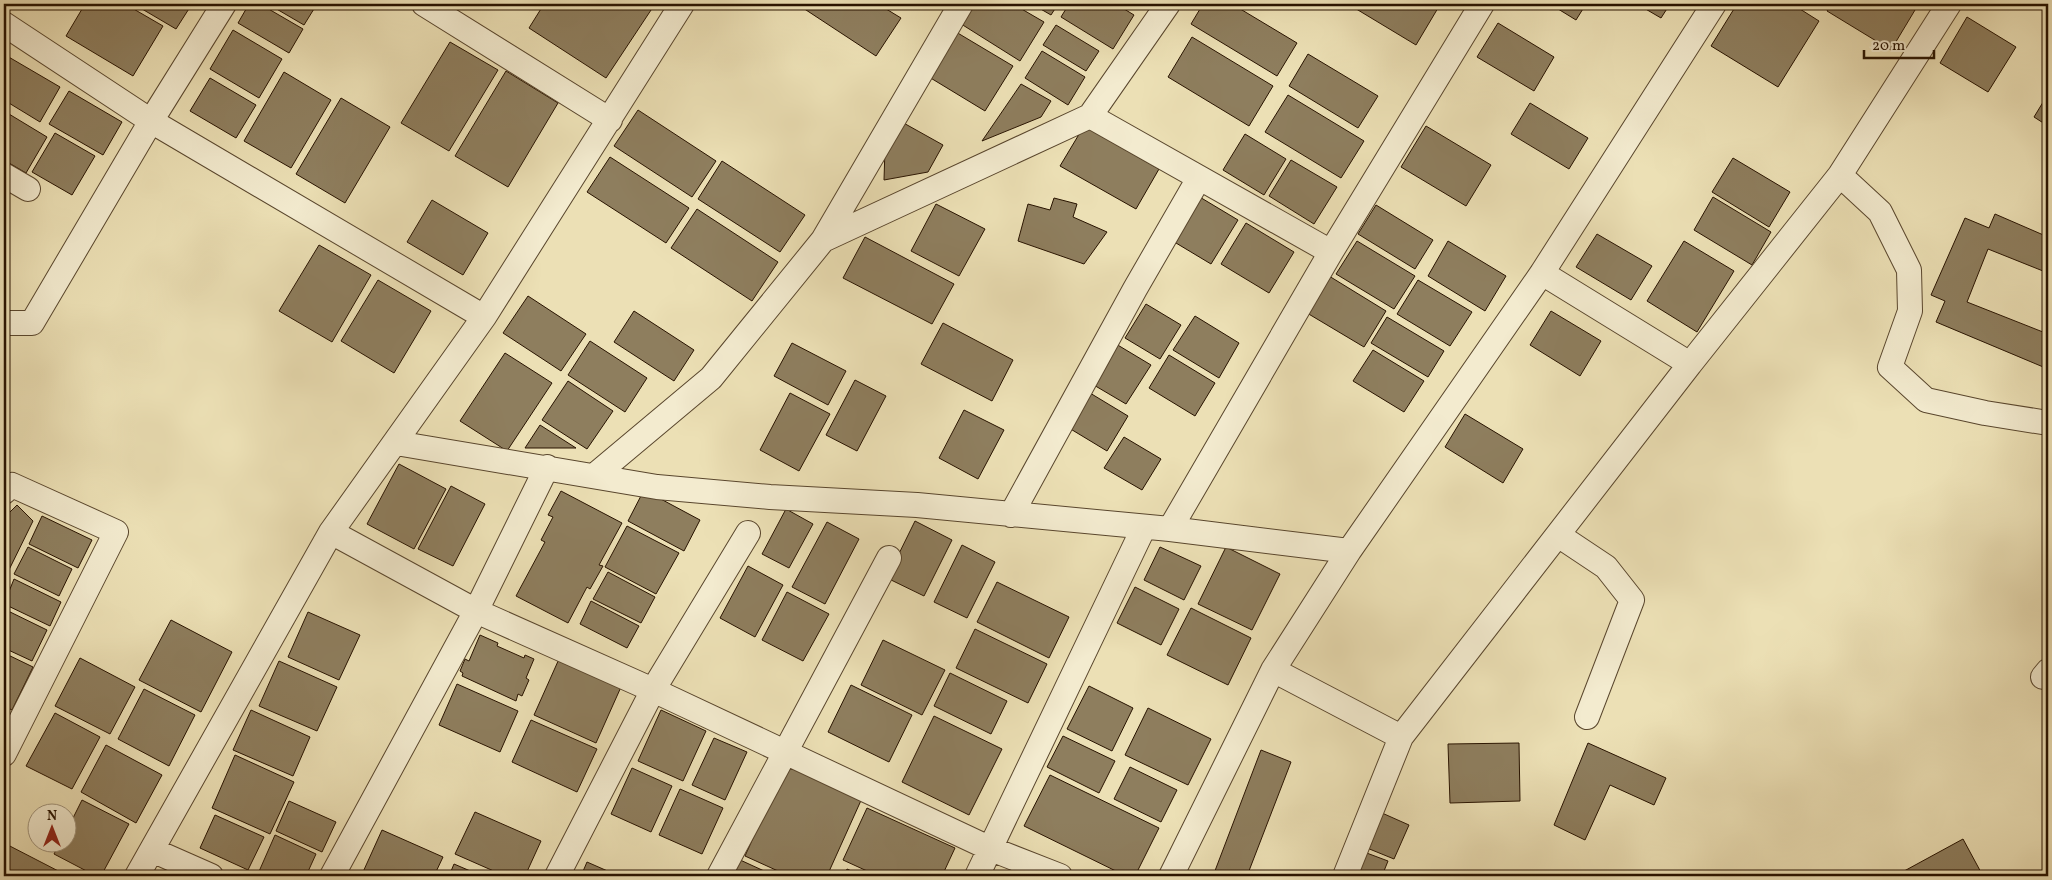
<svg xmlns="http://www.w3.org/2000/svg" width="2052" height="880" viewBox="0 0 2052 880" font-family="Vollkorn,serif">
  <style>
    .building { fill: #8e7e5e; stroke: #281300 }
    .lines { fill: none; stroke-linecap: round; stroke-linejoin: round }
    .minor-casing { stroke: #59462d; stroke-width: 26 }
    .minor { stroke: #f3ebcf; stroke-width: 24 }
  </style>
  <rect width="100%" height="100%" fill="#ece0b5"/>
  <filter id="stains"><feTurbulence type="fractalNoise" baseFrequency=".004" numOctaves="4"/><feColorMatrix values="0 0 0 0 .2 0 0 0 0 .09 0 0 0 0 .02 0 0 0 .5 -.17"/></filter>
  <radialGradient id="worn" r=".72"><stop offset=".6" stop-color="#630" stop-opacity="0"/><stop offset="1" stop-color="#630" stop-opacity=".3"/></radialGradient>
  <path class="building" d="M85,4H125L163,26L133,76L66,36Z
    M139,4H192L176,29L137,6Z
    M249,4H260L303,29L289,53L238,23Z
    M268,4H317L304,25Z
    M544,4H655L606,78L529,28Z
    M806,4H878L901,18L876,56L803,8Z
    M969,4H1013L1044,22L1020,61L958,22Z
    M1032,4H1058L1051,15Z
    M1069,4H1116L1134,15L1113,49L1061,17Z
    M1203,4H1232L1297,43L1277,76L1191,24Z
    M1348,4H1430L1438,8L1416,45Z
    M1550,4H1586L1576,20Z
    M1637,4H1670L1661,18Z
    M1737,4H1792L1819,21L1778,87L1711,46Z
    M1831,4H1904L1915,10L1891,50L1827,11Z
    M1967,17L2016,47L1988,92L1940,63Z
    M1498,23L1554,57L1534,91L1477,57Z
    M1056,25L1099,51L1086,71L1043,45Z
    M233,30L282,59L259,98L210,69Z
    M956,32L1013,66L985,111L929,77Z
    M1192,37L1273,86L1249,126L1168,77Z
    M450,42L498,70L449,151L401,123Z
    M1042,51L1085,77L1068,105L1025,78Z
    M1308,54L1378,96L1358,128L1289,86Z
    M7,56L60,87L40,122L4,100V61Z
    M506,71L558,103L508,187L455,156Z
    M284,72L331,100L291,168L244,141Z
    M210,78L256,105L236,138L190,111Z
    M1021,84L1051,101L1041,117L982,141Z
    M69,91L122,122L103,155L49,124Z
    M2048,94V126L2034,117Z
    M1288,95L1364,141L1341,178L1265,132Z
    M341,98L390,127L345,203L296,174Z
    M1530,103L1588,138L1569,169L1511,134Z
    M638,110L716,161L692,197L614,146Z
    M4,111L47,137L26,173L4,160Z
    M900,121L943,145L928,172L884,180L885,148Z
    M1084,126L1159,169L1136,209L1060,166Z
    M1426,126L1491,165L1466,206L1401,167Z
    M55,133L95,156L72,195L32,172Z
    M1245,134L1286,159L1264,195L1223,170Z
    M610,157L689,208L666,243L587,192Z
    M1733,158L1790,192L1769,227L1712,192Z
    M1291,160L1337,187L1314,224L1269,196Z
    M722,161L805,215L780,252L698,199Z
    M1198,196L1238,220L1211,264L1171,240Z
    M1713,197L1771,232L1752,265L1694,230Z
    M1054,198L1077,204L1073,217L1107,232L1084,264L1018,241L1028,204L1050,210Z
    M432,200L488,233L463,275L407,242Z
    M936,204L985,229L959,276L911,251Z
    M1376,205L1433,240L1415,269L1358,234Z
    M697,209L778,262L752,301L671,248Z
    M1995,214L2048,237V273L1988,249L1967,302L2048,334V369L1936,322L1945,301L1931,295L1965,218L1989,228Z
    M1246,223L1294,252L1269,293L1221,264Z
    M1597,234L1652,266L1631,300L1576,267Z
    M865,237L954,284L932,324L843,278Z
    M1357,241L1415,276L1394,309L1336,274Z
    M1448,241L1506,276L1485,311L1428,276Z
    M1684,241L1734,271L1697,332L1647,301Z
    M319,245L371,275L332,342L279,311Z
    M1329,276L1386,311L1364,347L1307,313Z
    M378,280L431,311L394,373L341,341Z
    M1418,280L1472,312L1450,346L1397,314Z
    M528,296L586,334L561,371L503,333Z
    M1146,304L1181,325L1160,359L1125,338Z
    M634,311L694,350L674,381L614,342Z
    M1551,311L1601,341L1580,376L1530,345Z
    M1195,316L1239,343L1219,378L1173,350Z
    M1387,317L1444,351L1428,377L1371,343Z
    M943,323L1013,360L992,401L921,364Z
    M590,341L647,378L625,412L568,375Z
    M1111,341L1151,365L1126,404L1087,381Z
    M792,343L846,371L828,405L774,376Z
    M1373,350L1424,381L1404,412L1353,381Z
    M505,353L552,383L507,451L460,421Z
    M1169,355L1215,383L1195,416L1149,388Z
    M855,380L886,396L857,451L826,435Z
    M568,381L613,411L587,449L542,420Z
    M1085,390L1128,416L1107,451L1064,425Z
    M790,393L830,414L799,471L760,450Z
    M964,410L1004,430L978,479L939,458Z
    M1465,414L1523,449L1503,483L1445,447Z
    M540,425L576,448H525Z
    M1124,437L1161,459L1142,490L1104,468Z
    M399,464L446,489L414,549L367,524Z
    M451,486L485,504L453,566L418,549Z
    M644,490L700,520L684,551L628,521Z
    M561,491L622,523L599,565L603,566L590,589L587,587L568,623L516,596L545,542L541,540L553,517L548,515Z
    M17,505L33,521L4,580V518Z
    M786,509L813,524L789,568L762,554Z
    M42,516L92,540L78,568L29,544Z
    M915,521L952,540L924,596L887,578Z
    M827,522L859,539L825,604L792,587Z
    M627,526L679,553L656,594L605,567Z
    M962,545L995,562L967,618L934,602Z
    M28,547L72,569L59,596L14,574Z
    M1160,547L1201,566L1184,600L1144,580Z
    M1226,547L1280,574L1252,630L1198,604Z
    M748,566L783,585L755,637L720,618Z
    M608,572L655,597L641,623L593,599Z
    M14,579L61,602L50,626L4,604Z
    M997,582L1069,617L1049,658L977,622Z
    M1135,587L1179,609L1161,645L1117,623Z
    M787,592L829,614L803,661L762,640Z
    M591,601L639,626L627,648L580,624Z
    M1191,608L1251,638L1228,685L1167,655Z
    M4,609L47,630L32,661L4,648Z
    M308,612L360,635L339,680L288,657Z
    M171,620L232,652L201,712L139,680Z
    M975,629L1047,664L1028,703L956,668Z
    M480,635L498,643L497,646L524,658L525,655L534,659L526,678L529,680L522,696L518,694L516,701L462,676L463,673L460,671L465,659L469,661Z
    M883,640L945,670L922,715L861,685Z
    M4,653L33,667L12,710L4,706Z
    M80,658L135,687L110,734L55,706Z
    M559,659L621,687L596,743L534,715Z
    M279,661L337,687L317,731L259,706Z
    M950,673L1007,701L991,734L934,706Z
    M457,684L518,711L500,752L439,725Z
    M851,685L912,715L889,762L828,732Z
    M1089,686L1133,708L1112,751L1067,729Z
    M144,689L195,715L169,766L118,739Z
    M1148,708L1211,739L1188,785L1125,755Z
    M251,710L310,737L293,776L233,750Z
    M661,710L706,731L683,781L638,761Z
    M55,713L100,737L72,789L26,766Z
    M934,716L1002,749L969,815L902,782Z
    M531,720L597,749L577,792L512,762Z
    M1063,736L1115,761L1099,793L1047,767Z
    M714,738L747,752L725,800L692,785Z
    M1519,743L1520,801L1450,803L1448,744Z
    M1588,743L1666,778L1654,805L1610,785L1585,840L1554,825Z
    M106,745L162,775L136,823L81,792Z
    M1261,750L1291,762L1247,876H1213Z
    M235,755L294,782L270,834L212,808Z
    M787,762L863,796L827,876H789L745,856Z
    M1130,767L1177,790L1161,822L1114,799Z
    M632,768L672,786L651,832L611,814Z
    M1050,775L1159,828L1135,876H1126L1024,826Z
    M680,789L723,808L702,854L659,835Z
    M82,800L129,824L101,876H96L54,854L60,842H68V828Z
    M289,801L336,822L322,852L276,831Z
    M867,808L955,848L942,876H878L843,860Z
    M475,812L541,841L525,876H505L455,854Z
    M1382,813L1409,825L1394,859L1367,848Z
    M215,815L264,837L248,870L200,848Z
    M382,830L443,857L434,876H374L363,872Z
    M275,835L316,854L306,876H257Z
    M1963,839L1983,876H1895Z
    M4,843L68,876H4Z
    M1364,852L1388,861L1382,876H1355Z
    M738,859L775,876H730Z
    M587,862L619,876H581Z
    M454,864L482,876H449Z
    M847,869L863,876H844Z"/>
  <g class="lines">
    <defs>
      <path id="minor" d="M424,4L610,120
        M4,24L151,121L484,317
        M1090,116L1168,4
        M4,175L28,189
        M1840,175L1880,212L1909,270L1910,311L1890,367L1926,400L1985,413L2048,423
        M823,240L961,4
        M1542,273L1690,364L1840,175L1949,4
        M4,323H32L151,121L224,4
        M396,443L657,487L770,497L917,505L1170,529L1349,551
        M594,476L711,378L823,240L1090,116L1331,252
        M4,492L12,485L116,532L4,754
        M1011,515L1135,289L1199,178
        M1170,529L1331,252L1482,4
        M331,532L476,611L653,690L991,849L1060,876
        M1558,535L1606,567L1632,600L1587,717
        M1273,670L1401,737L1345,876
        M2043,677L2048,671
        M1401,737L1690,364
        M152,850L211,876
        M137,876L331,532L484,317L682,4
        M332,876L476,611L547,467
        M557,876L653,690L748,533
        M719,876L889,558
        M977,876L1144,527
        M1171,876L1273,670L1349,551L1542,273L1714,4"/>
    </defs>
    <use href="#minor" class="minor-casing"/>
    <use href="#minor" class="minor"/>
  </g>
  <rect width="2052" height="880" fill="none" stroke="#ece0b5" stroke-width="20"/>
  <rect x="5" y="5" width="2042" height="870" fill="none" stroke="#281300" stroke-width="2.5"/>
  <rect x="10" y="10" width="2032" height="860" fill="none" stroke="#281300"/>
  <g transform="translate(52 828)"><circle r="24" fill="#f3ebcf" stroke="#a2957c"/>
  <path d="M0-4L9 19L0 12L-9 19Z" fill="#8f2418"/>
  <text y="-8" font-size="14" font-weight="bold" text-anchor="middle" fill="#281300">N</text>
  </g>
  <path d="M1864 50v8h70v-8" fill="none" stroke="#281300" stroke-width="2.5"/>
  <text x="1872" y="50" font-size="15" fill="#281300" stroke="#f3ebcf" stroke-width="4" paint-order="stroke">20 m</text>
  <rect width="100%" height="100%" filter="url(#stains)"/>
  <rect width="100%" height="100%" fill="url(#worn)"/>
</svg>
